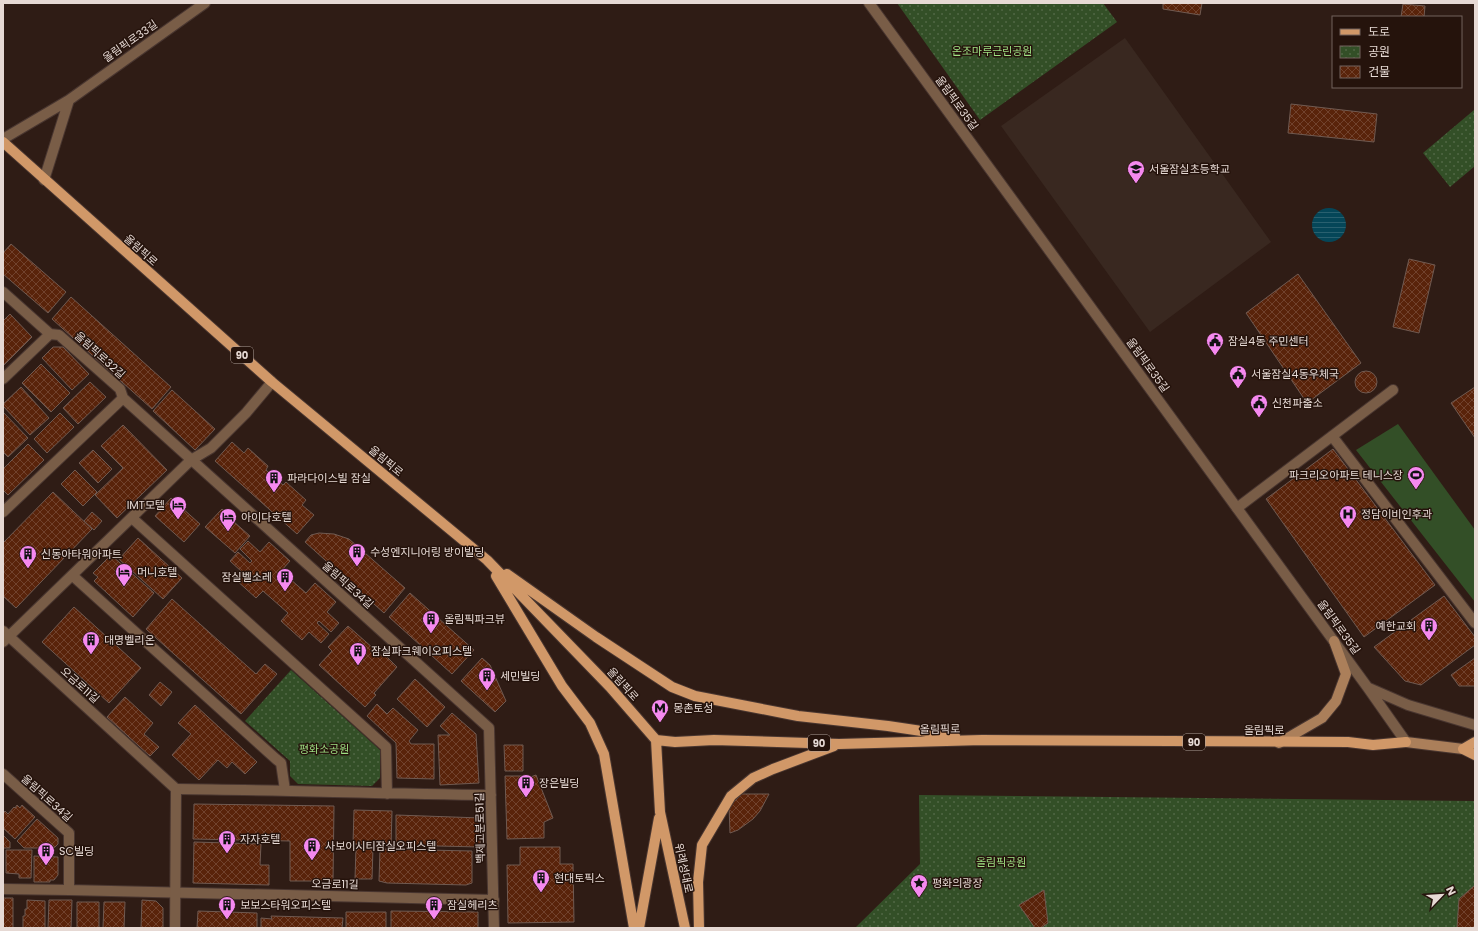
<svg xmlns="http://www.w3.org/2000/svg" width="1478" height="931" viewBox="0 0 1478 931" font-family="Poppins,'Noto Sans KR',sans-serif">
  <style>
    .education { fill: #392820 }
    .park { fill: url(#park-dots) }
    .pitch { fill: #334f27 }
    .water { fill: url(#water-rules) }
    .building { fill: url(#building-cross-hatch); stroke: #705a51 }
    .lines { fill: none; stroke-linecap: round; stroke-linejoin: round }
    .minor-casing { stroke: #493630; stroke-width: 12 }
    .tertiary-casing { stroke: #493630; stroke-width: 12 }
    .secondary-casing { stroke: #493630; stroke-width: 12 }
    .primary-casing { stroke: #493630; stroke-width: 12 }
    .minor { stroke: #795d47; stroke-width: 10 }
    .tertiary { stroke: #795d47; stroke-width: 10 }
    .secondary { stroke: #ab7f5a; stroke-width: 10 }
    .primary { stroke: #d19868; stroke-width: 10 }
    .labels { text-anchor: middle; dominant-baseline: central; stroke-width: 3; stroke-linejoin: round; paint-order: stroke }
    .shield { fill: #25130c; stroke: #ac9e98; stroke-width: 1 }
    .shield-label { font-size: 10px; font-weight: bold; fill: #e6d9d4 }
    .street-label { font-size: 11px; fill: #e6d9d4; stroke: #25130c }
    .park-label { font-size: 11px; fill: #9ee083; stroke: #25130c }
    .poi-label { font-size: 11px; fill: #e6d9d4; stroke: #25130c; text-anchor: start }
  </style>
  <defs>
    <pattern id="park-dots" width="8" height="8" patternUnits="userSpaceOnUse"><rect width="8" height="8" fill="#334f27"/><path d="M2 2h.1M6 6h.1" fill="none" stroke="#516845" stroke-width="1.8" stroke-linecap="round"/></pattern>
    <pattern id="water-rules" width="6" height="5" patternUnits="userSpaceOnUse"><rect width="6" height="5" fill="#054658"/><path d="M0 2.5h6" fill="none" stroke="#29606f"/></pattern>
    <pattern id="building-cross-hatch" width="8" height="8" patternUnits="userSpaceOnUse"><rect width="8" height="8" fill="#59230a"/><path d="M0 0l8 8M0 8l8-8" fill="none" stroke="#71422d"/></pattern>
  </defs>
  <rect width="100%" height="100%" fill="#2f1c15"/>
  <path class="education" d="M1125,38L1271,242L1150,332L1001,126Z"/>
  <path class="park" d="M897,3H1103L1117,22L980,120Z
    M1474,110L1475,166L1450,187L1423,153Z
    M291,670L380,750V778L372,786L298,784L290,776V761L245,721Z
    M919,795L1475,801V928H855L920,864Z"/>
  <path class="pitch" d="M1398,424L1475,530V602L1356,450Z"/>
  <path class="water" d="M1312 225a17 17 0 1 1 34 0a17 17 0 1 1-34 0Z"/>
  <path class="building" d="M1163,3H1202L1200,15L1163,9Z
    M1403,4L1425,6L1424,17H1401Z
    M1291,104L1377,114L1374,142L1288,133Z
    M11,244L66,292L48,313L3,274V253Z
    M1409,259L1435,265L1419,333L1393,327Z
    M1298,274L1361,363L1307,403L1246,313Z
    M71,297L171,387L152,409L52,319Z
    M10,314L32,337L3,366V321Z
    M53,347H63L89,374L72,390L42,358Z
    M41,364L70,393L51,412L22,383Z
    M1355 382a11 11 0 1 1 22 0a11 11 0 1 1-22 0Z
    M90,382L106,397L78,424L63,408Z
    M21,387L49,418L30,435L3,406V404Z
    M1475,387V438L1451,403Z
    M172,390L215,429L195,450L153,411Z
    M3,412L28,438L8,457L3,452Z
    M60,413L74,427L47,453L34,439Z
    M123,425L167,470L117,518L95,495L123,468L101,446Z
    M232,442L244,453L248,448L268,466L266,470L283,485L286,482L306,500L302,505L314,515L297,534L215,461Z
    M28,444L44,460L8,495L3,490V469Z
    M1333,449L1435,585L1364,637L1266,499Z
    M93,450L112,469L98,483L79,463Z
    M75,470L97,492L83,506L61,484Z
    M53,492L92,529L16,608L3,596V543Z
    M171,498L200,524L184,542L155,516Z
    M222,509L234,519L233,521L250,536L235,553L205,527Z
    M92,512L102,521L94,530L84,521Z
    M319,533L334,534L349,539L405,588L384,613L305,542L311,535Z
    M138,538L182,578L163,599L119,559Z
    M248,541L260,552L269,542L290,561L281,571L306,593L315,583L336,602L327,612L339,623L331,632L319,621L317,623L329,634L321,643L309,632L302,640L281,621L288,613L263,591L256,598L235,579L242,572L230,561L238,552L250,563L252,561L240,549Z
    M111,555L154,593L133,617L94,581L98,577L93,573Z
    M410,593L474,650L452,674L389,617Z
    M1444,596L1475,637V645L1421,685L1405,681L1374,647Z
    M172,599L256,674L265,664L277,674L241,714L146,629Z
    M74,607L141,668L109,703L42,642Z
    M348,626L383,657L385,655L397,667L374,693L376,695L365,707L319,665L332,651L328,647Z
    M482,658L490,665L506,701L495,712L461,681Z
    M1475,658V686H1459L1451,675Z
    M415,679L445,707L427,727L397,699Z
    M160,682L172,692L161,706L149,695Z
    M125,697L153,723L144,734L159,747L150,756L107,717Z
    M377,704L387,714L393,708L418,730L409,741L411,744H434V779L397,778L396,743L367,716Z
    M195,705L257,762L245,774L232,762L227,768L218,760L199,780L172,755L191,734L178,723Z
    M452,713L476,734L479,783L440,785L438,735H450L440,726Z
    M504,745H523V771H505Z
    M536,775L553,818L544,822V838L507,839L505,776H528V778Z
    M742,794H769L760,811L753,819L738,830L730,833L729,806Z
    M194,804L334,806L333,881H290V841L193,839Z
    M17,805L20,808L22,805L35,817L15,839L3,828V813L5,811L8,814L14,807L15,808Z
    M354,810L392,811L391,846L353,844Z
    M396,815L481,818L480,847L396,845Z
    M37,819L58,838V844L54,848H24L17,841Z
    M3,835L10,842V848H3Z
    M194,842L261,844L260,865H269V885L193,883Z
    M356,847H373L372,879H355Z
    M520,847H560V864H573L574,922L508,923L507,865H520Z
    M380,849L472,851V883L466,885L387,883L379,881Z
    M6,850H32L31,878H19V874L6,873Z
    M34,856L58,857V875L54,880H50V882H34Z
    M1475,885V928H1457L1459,899Z
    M1044,890L1048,923L1041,928H1035L1019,905Z
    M3,898H13V928H3Z
    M27,900L45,901V928H23V916H25V909H27Z
    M49,900H72L71,928H48Z
    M142,900L156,901L163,908V928H141Z
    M77,902H99V928H77Z
    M104,902H125L124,928H103Z
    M198,911L257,913V928H197Z
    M391,911L478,912V928H391Z
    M346,912H386V928H346Z
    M271,916L343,918L342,928H261V918L272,919Z"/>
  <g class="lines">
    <defs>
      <path id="minor" d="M3,139L69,100L205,3
        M44,180L69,100
        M3,292L50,334L59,335L120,389L123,398L489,728L494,928
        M3,379L50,334
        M1332,436L1475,623
        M1237,508L1393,390
        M3,512L123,398
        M132,518L386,747L387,794
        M73,576L276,759L281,763L285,790
        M3,642L191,460L211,448L246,413L272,382
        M3,774L69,833V890L494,900
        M176,789C281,790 386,794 491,795
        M3,889L69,890"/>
      <path id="tertiary" d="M869,3L1368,688L1406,742
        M3,631L176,789L175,928
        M1369,688L1408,705L1475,725"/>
      <path id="secondary" d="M1406,742L1463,749
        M1279,743L1322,718L1336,701L1346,674L1334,641"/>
      <path id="primary" d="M3,142L272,382L487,560L610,687L656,740L675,742L714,740L839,744L982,740L1348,742L1373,745L1406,742
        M507,574L596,637L672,687L695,696L798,716L888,726L955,736
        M496,576L562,686L590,723L604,754L634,928
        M656,740L660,812L685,928
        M1463,749L1475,742
        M1463,749L1475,755
        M639,928L659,818
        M699,928L698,882L702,845L731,796L753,778L773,769L834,746"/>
    </defs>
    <use href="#minor" class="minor-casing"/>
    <use href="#tertiary" class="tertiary-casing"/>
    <use href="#secondary" class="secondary-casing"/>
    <use href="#primary" class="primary-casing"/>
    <use href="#minor" class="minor"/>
    <use href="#tertiary" class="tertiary"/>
    <use href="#secondary" class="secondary"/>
    <use href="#primary" class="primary"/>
  </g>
  <defs>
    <symbol id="school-pin" viewBox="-11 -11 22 30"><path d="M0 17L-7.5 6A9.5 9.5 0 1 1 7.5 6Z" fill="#f589ef" stroke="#25130c"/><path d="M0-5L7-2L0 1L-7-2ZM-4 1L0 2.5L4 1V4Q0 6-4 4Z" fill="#111"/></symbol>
    <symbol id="civic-pin" viewBox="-11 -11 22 30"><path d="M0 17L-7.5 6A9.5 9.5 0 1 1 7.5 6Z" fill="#f589ef" stroke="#25130c"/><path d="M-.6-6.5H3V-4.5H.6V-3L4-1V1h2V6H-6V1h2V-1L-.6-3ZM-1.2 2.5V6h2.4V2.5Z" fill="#111"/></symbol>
    <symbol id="stadium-pin" viewBox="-11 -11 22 30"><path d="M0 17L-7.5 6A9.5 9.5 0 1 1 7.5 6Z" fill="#f589ef" stroke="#25130c"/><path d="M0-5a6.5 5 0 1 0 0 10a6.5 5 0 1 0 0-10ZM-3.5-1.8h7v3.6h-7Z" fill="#111"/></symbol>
    <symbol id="building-pin" viewBox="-11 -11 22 30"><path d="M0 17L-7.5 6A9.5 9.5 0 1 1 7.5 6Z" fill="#f589ef" stroke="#25130c"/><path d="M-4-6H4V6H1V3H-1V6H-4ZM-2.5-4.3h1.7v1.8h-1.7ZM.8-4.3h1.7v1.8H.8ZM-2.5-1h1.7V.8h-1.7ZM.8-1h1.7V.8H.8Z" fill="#111"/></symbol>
    <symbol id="hotel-pin" viewBox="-11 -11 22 30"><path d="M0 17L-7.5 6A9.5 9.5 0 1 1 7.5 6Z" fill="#f589ef" stroke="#25130c"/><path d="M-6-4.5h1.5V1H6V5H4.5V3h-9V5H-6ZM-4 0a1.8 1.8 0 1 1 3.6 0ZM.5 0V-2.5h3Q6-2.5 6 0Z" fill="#111"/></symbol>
    <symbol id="hospital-pin" viewBox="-11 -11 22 30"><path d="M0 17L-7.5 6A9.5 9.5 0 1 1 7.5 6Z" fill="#f589ef" stroke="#25130c"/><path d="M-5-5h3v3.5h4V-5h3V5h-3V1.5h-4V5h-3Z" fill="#111"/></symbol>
    <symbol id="metro-pin" viewBox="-11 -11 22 30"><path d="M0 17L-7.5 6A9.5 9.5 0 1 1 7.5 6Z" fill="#f589ef" stroke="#25130c"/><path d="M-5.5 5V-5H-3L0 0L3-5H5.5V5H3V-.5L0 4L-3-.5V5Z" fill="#111"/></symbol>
    <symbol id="sight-pin" viewBox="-11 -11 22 30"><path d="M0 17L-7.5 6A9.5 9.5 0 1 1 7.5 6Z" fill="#f589ef" stroke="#25130c"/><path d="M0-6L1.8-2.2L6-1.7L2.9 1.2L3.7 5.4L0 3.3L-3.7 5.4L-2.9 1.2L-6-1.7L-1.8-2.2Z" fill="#111"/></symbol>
  </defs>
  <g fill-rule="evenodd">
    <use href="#school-pin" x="1126" y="159" width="20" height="27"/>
    <use href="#civic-pin" x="1205" y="331" width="20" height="27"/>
    <use href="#civic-pin" x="1228" y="364" width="20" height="27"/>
    <use href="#civic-pin" x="1249" y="393" width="20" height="27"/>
    <use href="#stadium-pin" x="1406" y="465" width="20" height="27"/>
    <use href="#building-pin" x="264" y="468" width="20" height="27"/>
    <use href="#hotel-pin" x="168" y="495" width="20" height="27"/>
    <use href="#hospital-pin" x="1338" y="504" width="20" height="27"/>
    <use href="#hotel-pin" x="218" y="507" width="20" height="27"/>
    <use href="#building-pin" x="347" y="542" width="20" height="27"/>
    <use href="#building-pin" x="18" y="544" width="20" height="27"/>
    <use href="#hotel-pin" x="114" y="562" width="20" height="27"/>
    <use href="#building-pin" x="275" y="567" width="20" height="27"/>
    <use href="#building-pin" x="421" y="609" width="20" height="27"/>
    <use href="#building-pin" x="1419" y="616" width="20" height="27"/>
    <use href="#building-pin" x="81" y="630" width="20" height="27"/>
    <use href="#building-pin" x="348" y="641" width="20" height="27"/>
    <use href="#building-pin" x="477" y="666" width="20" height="27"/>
    <use href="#metro-pin" x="650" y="698" width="20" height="27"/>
    <use href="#building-pin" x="516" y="773" width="20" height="27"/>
    <use href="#building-pin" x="217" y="829" width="20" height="27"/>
    <use href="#building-pin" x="302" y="836" width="20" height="27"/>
    <use href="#building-pin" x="36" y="841" width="20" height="27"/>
    <use href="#building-pin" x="531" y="868" width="20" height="27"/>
    <use href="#sight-pin" x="909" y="873" width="20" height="27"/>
    <use href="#building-pin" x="217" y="895" width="20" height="27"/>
    <use href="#building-pin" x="424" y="895" width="20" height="27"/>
  </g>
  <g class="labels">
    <g class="shield">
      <rect x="231" y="347" width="22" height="16" rx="3"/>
      <rect x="1183" y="734" width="22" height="16" rx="3"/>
      <rect x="808" y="735" width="22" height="16" rx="3"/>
    </g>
    <g class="shield-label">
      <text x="242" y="355">90</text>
      <text x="1194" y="742">90</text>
      <text x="819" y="743">90</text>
    </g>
    <g class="street-label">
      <text transform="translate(130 41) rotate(-35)">올림픽로33길</text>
      <text transform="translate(957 103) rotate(54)">올림픽로35길</text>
      <text transform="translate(141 250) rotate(42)">올림픽로</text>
      <text transform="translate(100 355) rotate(42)">올림픽로32길</text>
      <text transform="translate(1148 365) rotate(54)">올림픽로35길</text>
      <text transform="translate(386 461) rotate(40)">올림픽로</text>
      <text transform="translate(348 585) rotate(42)">올림픽로34길</text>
      <text transform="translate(1339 627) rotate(54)">올림픽로35길</text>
      <text transform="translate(623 684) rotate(48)">올림픽로</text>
      <text transform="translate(80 685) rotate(42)">오금로11길</text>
      <text transform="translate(940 729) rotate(-1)">올림픽로</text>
      <text x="1264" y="730">올림픽로</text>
      <text transform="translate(47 798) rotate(42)">올림픽로34길</text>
      <text transform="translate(480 828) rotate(-91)">백제고분로51길</text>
      <text transform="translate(684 868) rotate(78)">위례성대로</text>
      <text transform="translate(335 884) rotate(1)">오금로11길</text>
    </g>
    <g class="park-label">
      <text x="992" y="51">온조마루근린공원</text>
      <text x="324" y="749">평화소공원</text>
      <text x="1001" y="862">올림픽공원</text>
    </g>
    <g class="poi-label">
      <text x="1149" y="169">서울잠실초등학교</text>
      <text x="1228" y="341">잠실4동 주민센터</text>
      <text x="1251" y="374">서울잠실4동우체국</text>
      <text x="1272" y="403">신천파출소</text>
      <text x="1403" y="475" text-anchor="end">파크리오아파트 테니스장</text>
      <text x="287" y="478">파라다이스빌 잠실</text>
      <text x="165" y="505" text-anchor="end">IMT모텔</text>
      <text x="1361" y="514">정담이비인후과</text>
      <text x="241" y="517">아이다호텔</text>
      <text x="370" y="552">수성엔지니어링 방이빌딩</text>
      <text x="41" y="554">신동아타워아파트</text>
      <text x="137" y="572">머니호텔</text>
      <text x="272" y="577" text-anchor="end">잠실벨소레</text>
      <text x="444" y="619">올림픽파크뷰</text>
      <text x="1416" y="626" text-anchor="end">예한교회</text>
      <text x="104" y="640">대명벨리온</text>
      <text x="371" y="651">잠실파크웨이오피스텔</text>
      <text x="500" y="676">세민빌딩</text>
      <text x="673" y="708">몽촌토성</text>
      <text x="539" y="783">장은빌딩</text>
      <text x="240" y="839">자자호텔</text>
      <text x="325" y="846">사보이시티잠실오피스텔</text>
      <text x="59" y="851">SC빌딩</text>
      <text x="554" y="878">현대토픽스</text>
      <text x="932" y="883">평화의광장</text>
      <text x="240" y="905">보보스타워오피스텔</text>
      <text x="447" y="905">잠실헤리츠</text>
    </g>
  </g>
  <rect width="1478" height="931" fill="none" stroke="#e6d9d4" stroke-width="8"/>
  <rect x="1332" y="16" width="130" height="72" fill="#25130c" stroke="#72625c"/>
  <rect x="1340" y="29" width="20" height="6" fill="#d19868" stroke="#72625c"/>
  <text x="1368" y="36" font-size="12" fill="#e6d9d4">도로</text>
  <rect x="1340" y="46" width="20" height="12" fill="url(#park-dots)" stroke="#72625c"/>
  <text x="1368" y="56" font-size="12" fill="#e6d9d4">공원</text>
  <rect x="1340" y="66" width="20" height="12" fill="url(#building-cross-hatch)" stroke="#72625c"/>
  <text x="1368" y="76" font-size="12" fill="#e6d9d4">건물</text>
  <g transform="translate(1442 895) rotate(65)" stroke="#25130c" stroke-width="3" paint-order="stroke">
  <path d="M0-3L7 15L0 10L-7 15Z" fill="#e6d9d4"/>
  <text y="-6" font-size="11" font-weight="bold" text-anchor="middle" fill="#e6d9d4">N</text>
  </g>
</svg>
